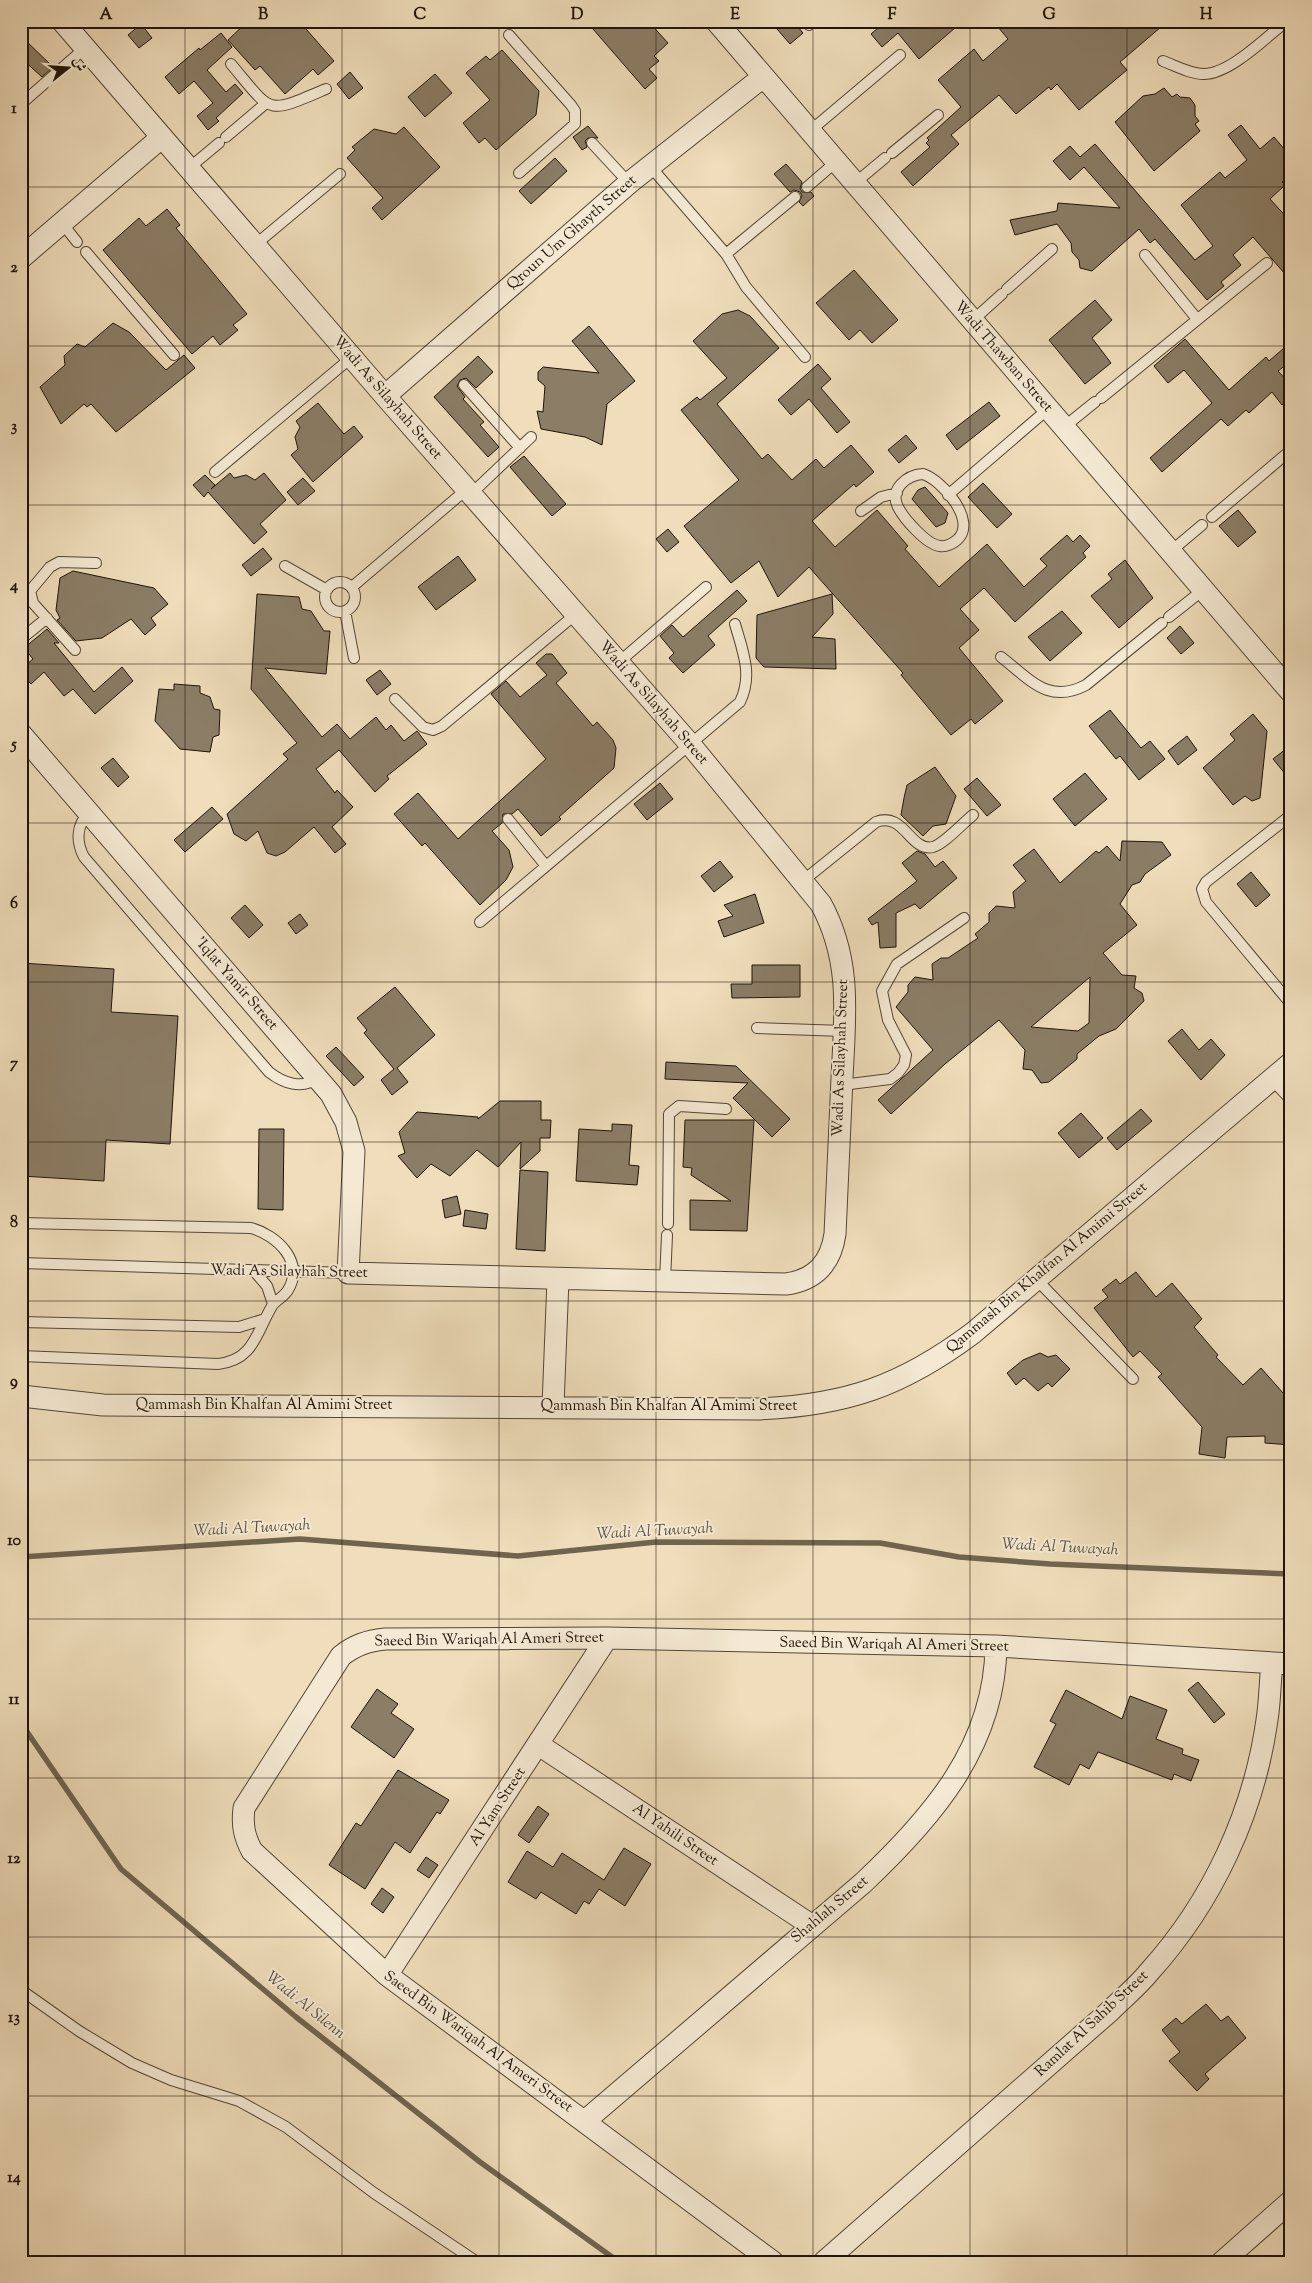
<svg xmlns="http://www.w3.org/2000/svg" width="1312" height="2283" viewBox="0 0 1312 2283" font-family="'Sorts Mill Goudy',Amiri,serif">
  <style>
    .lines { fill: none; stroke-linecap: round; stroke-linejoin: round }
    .stream { stroke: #71644f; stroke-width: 5.5 }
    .building { fill: #8b7d66; stroke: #1f1409; fill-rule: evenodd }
    .lane-casing { stroke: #534636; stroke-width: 12 }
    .street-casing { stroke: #534636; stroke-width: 23 }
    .lane { stroke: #f5e9d3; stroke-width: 10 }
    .street { stroke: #f5e9d3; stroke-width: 21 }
    .grid { fill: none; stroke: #1f1409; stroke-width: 1; stroke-opacity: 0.55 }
    .labels { text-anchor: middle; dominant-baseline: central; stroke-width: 4; stroke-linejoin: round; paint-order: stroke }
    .street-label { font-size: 15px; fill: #1f1409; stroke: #f5e9d3 }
    .water-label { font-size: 16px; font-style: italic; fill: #5d503e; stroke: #f5e9d3 }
    .neatline { fill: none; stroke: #1f1409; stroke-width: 2 }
    .grid-label { font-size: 16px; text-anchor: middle; font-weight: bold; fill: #1f1409 }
  </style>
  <rect width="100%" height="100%" fill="#efddbb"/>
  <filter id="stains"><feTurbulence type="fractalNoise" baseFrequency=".004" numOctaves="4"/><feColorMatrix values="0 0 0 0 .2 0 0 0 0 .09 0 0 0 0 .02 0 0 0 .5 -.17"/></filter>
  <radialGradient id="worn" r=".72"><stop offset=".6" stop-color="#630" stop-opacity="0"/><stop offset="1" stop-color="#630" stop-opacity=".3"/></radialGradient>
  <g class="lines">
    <path class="stream" d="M21,1557L300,1539L518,1556L656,1542L880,1543L959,1557L1050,1564L1291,1574
      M21,1723L121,1869L296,2017L480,2162L619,2262"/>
  </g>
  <path class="building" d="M248,21H299L334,61L318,75L313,69L285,94L260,66L255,70L228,40Z
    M586,21H648L668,43L654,56L659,61L649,69L657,78L645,89Z
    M770,21H793L803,33L790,44Z
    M886,21H963L919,59L898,33L882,47L871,34Z
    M993,21H1168L1120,62L1127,70L1079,110L1057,84L1051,90L1049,87L1016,114L999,95L951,135L959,144L913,186L901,172L930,147L926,143L929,140L927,138L961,107L938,80L974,49L983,61L1008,39Z
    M141,24L152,38L139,48L128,35Z
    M221,33L232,47L207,70L226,92L235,84L243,93L216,118L219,121L208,130L197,116L213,103L194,81L179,94L165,77L199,48L200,50Z
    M21,36L53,67L42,77L21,58Z
    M502,50L539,91L536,115L496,150L485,138L479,143L463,123L490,100L466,73L486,56L490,60Z
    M350,72L363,88L349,99L337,84Z
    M435,74L452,93L425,117L408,97Z
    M1164,88L1172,97L1177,94L1180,97L1190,98L1195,105V116L1199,121L1195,124L1200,131L1154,171L1115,122L1143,96L1155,94Z
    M1241,125L1260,149L1274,137L1291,157V175L1282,182L1285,185L1270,199L1291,222V281L1253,237L1233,255L1241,265L1221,282L1224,286L1207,300L1155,239L1150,243L1139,229L1092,271L1080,268L1079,260L1072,252L1071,243L1057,224L1015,235L1010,220L1057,211L1058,203L1120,208L1084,167L1070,180L1053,161L1070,146L1080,157L1095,144L1195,260L1213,246L1181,205L1220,172L1225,178L1247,160L1228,135Z
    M588,126L598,138H588L585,141L587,147L582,150L573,137Z
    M404,127L440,167L382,220L372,208L383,198L347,158L355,150L352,147L374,129L396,134Z
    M555,158L567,171L531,204L519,191Z
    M786,164L802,182L800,188L802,192H811L814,196L803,206L799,202L802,196L800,192L794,190L790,192L774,174Z
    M167,209L180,225L176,228L247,314L233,325L238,330L220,345L213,336L192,354L103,250L139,218L146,226Z
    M854,270L898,320L872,343L860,330L849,340L816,303Z
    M1095,300L1112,320L1092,338L1111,363L1085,384L1049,340Z
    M738,310L750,316L779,348L717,404L762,459L768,454L792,480L816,459L824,468L851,445L874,472L856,487L854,484L812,521L835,547L877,510L908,546L905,549L939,587L987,544L1024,587L1047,566L1040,559L1067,535L1073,542L1080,535L1090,546L1083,553L1086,557L1015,622L984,588L960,609L979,630L959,648L1003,701L975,724L971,719L951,735L901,675L903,673L809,567L778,597L759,561L731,583L684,526L739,480L681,410L697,397L700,400L727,378L693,341L722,314Z
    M113,323L129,332L166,370L184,355L195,368L116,432L91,404L87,407L84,404L61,424L40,387L65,365L64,356L77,344L85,347Z
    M589,326L635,381L607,404L602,445L585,437L541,429L537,411L543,412L545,386L538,380V372L543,367L599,373L572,341Z
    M1185,339L1229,390L1266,357L1269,361L1291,342V361L1278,371L1291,385V397L1282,405L1272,392L1249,413L1246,410L1228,426L1221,419L1162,472L1150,458L1212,403L1184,370L1168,383L1154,366Z
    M478,356L493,372L476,388L466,378L460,380L457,386L465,397L463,399L484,422L480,425L499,447L488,457L434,397Z
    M818,364L831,379L821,388L850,422L837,433L809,399L791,415L778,400Z
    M989,402L1000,416L957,450L946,435Z
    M318,403L344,434L354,426L363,437L313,482L291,455L298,449L295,437L300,427L296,421Z
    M906,435L917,448L899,463L888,450Z
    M524,456L566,504L552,516L510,467Z
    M230,473L234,478L246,475L255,480L264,473L286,500L260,524L267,532L254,544L208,492L204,497L193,485L205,475L215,485L211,489Z
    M303,478L315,491L298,505L287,492Z
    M983,483L1012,514L997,528L968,497Z
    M925,487L948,513L945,523L936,527L912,499L918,490Z
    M1238,510L1256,532L1238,547L1219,526Z
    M668,529L679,542L667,552L656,539Z
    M263,548L272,559L251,576L242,565Z
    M458,556L476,580L436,610L418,587Z
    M1125,560L1153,598L1119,628L1091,596L1112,579L1108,574Z
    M73,571L154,588L168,604L151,618L156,625L145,635L131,619L102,638L76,641L57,620L60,618L56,610L60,578Z
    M737,590L747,601L708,636L715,645L683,673L669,658L674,653L660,636L672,625L683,637Z
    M257,594L299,597L302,609L311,611L324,631H330L326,674L265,668L322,737L337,724L350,739L376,717L386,730L391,725L404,741L417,731L427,744L387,776L389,779L375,792L339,750L316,769L335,793L337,790L353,807L332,827L346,844L335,853L314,827L285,852L276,856L267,853L258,831L246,841L234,834L227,814L288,759L283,754L297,743L251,689Z
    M832,594L833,614L812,637L835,639L836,669L764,667L756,658L757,615Z
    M1062,611L1082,633L1050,661L1028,637Z
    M1180,626L1194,643L1181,654L1167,638Z
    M47,629L59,643H54L94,692L122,667L133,681L95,714L73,689L64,696L44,672L31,684L21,673V669L33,659L24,648Z
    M546,654H552L567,673L556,683L593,726L597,722L613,740L616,748L614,768L559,817L561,819L541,836L518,809L512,814H503L502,823L492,831L509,850L513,867L506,880L480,905L425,843L422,846L394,814L418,793L458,839L546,759L491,694L506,681L520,697L547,675L536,663Z
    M380,670L391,684L377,695L366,680Z
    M174,684L200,686V693L210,697L214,709L220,710L219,735L213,737L210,752L180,749L155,721L159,689L174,690Z
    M1110,710L1141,748L1150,741L1165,759L1139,780L1120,756L1116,759L1089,726Z
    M1253,714L1267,731L1260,798L1252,801L1245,796L1233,805L1203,768L1235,740L1230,734Z
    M1187,736L1197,750L1178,765L1168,751Z
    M1291,745V781L1273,759Z
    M113,758L129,777L118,787L101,768Z
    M935,767L956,796L946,824L933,826L923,836L901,815L904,798L907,785Z
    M1085,773L1107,799L1075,826L1053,799Z
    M977,778L1001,805L987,816L964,789Z
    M660,783L673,799L647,820L634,804Z
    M212,807L223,819L185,852L174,840Z
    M1122,841L1162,842L1171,855L1145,874L1140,882L1132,885L1120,904L1137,925L1103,953L1122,975L1136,976L1134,988L1142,993L1144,1001L1116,1029L1099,1036L1077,1054V1059L1049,1082L1041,1083L1032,1070L1023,1069L1025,1050L999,1020L945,1064L891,1114L878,1100L933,1050L896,1007L908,992V985L915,977L933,980L932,964L941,958H948L978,938L975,934L989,922V913L996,906L1015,908L1013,892L1026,881L1013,865L1034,849L1060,883L1096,851L1099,853L1107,846L1120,861ZM1090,977L1089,1023L1078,1031L1031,1027Z
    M917,851L925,854L935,867L943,861L957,878L920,909L915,904L896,913V947L880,948L878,922L872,925L868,919L917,881L902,863Z
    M720,861L733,877L714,892L701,876Z
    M1251,872L1270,895L1256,907L1237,884Z
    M755,894L764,923L724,937L718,921L733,916L724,905Z
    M245,905L263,925L249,938L231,918Z
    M300,914L308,925L296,934L288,923Z
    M21,963L114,969L111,1012L178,1016L170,1144L106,1140L104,1181L21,1176Z
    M752,965H800V997L732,998L731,984H752Z
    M395,987L435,1035L397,1068L408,1082L392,1095L381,1080L394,1069L364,1033L367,1030L357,1018Z
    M1182,1029L1199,1050L1211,1039L1225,1055L1201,1080L1168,1041Z
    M336,1047L364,1077L354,1086L326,1056Z
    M666,1062L736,1066L790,1119L772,1137L733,1098L748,1083L665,1079Z
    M500,1101H541V1120H551L550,1138H540V1151L520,1169L521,1142L498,1167L477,1150L450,1176L431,1164L417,1178L398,1156L405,1153L399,1132L417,1112L478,1117V1119Z
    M1141,1109L1152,1121L1117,1150L1107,1138Z
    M1081,1113L1103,1138L1079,1158L1058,1133Z
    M685,1120H754L747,1231L690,1230V1200L731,1201L691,1175L692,1168L683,1167Z
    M612,1124L632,1125L629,1165L639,1166L637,1185L576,1181L579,1129L612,1131Z
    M259,1129H284L283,1210L258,1209Z
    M520,1170L548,1172L545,1251L516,1249Z
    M457,1196L461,1214L445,1218L442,1200Z
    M465,1210L488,1214L486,1229L463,1226Z
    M1136,1272L1156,1297L1172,1283L1202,1319L1194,1327L1218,1355L1216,1357L1243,1385L1261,1368L1291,1402V1445L1265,1443V1436L1227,1437L1225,1458L1199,1454L1202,1427L1158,1377L1162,1374L1140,1351L1133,1357L1094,1308L1108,1297L1102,1290L1116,1279L1120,1284Z
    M1040,1353L1048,1357L1056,1355L1070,1369L1052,1387L1048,1383L1038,1391L1024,1378L1016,1385L1007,1373L1023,1360Z
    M1198,1682L1225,1714L1214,1723L1188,1690Z
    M377,1689L398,1704L391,1713L414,1729L394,1758L351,1727Z
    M1066,1690L1122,1719L1130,1696L1167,1710L1156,1739L1183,1749L1182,1754L1199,1760L1191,1781L1174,1774L1172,1780L1098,1752L1089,1769L1080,1764L1069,1785L1034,1767L1056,1724L1050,1721Z
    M398,1770L449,1800L440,1814L437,1812L410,1853L395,1842L365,1889L329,1865L356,1823L361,1826Z
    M538,1806L549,1814L529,1843L518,1835Z
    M624,1848L651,1864L625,1906L599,1889L589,1904L584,1901L576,1914L541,1892L536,1899L508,1882L527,1851L553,1867L562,1853L604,1880Z
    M426,1857L438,1865L429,1878L417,1870Z
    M382,1888L394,1897L383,1913L371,1904Z
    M1206,2004L1221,2021L1228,2016L1246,2038L1205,2074L1209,2079L1197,2091L1169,2061L1180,2052L1162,2030L1176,2018L1182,2024Z"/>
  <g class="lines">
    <defs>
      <path id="lane" d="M806,21L809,25
        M509,35L571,105L575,111V124L519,173
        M1163,61C1176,66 1190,74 1204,74C1230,74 1266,37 1287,21
        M231,64C273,114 265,115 326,89
        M21,104L85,48
        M810,131L900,55
        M226,137L265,104
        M592,143L629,183
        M892,153L938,115
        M650,166L726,254L746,287L805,357
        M189,168L219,143
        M855,183L885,158
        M807,187L837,161
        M62,223L77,242
        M255,245L340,174
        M86,252L174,355
        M726,254L795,197
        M1145,255L1197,319
        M1007,289L1052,249
        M972,321L1002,294
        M464,385L520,448
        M1101,398L1267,263
        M1064,427L1095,402
        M215,472L352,357
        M923,474C942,480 978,521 957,540C952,544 946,547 940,546C927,545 904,519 898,507C889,489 907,475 923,474Z
        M471,494L531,437
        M948,495L1048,409
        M861,511L881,497L897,493
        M1212,517L1291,450
        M1170,552L1202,525
        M285,566L327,590
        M325 597a15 15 0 1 1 30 0a15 15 0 1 1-30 0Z
        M352,587L467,489
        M345,611L354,658
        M1169,617L1203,590
        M21,639L47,618
        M75,650L33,603L30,591L50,567L59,562L96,563
        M1001,657C1030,679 1048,705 1086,685L1162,623
        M619,662L706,587
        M395,699L423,727L433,730L442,726L576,614
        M89,813C76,825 76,842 84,857L269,1072C283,1083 302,1090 318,1078
        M1291,815L1206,882L1202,889L1206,902L1291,1004
        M508,819L546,866
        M804,880L876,822C904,811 910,852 933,847C944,844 963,823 973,815
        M480,922L740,702C753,675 743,652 735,624
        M757,1028L844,1031
        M842,1085L890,1079L898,1073L904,1065L906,1055L888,1020L882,991L897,964L964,918
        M21,1223L251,1228C277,1235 305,1262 288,1290C284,1297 276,1300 272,1306C256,1333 254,1360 218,1364L21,1356
        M668,1224L669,1114L679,1106L726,1109
        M21,1263L348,1273
        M255,1272L267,1286L273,1304
        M1036,1279L1133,1379
        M665,1281L667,1235
        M21,1322L239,1327L265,1319
        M21,1990L79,2031L132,2063L171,2080L239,2101L286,2127L374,2193L477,2262"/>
      <path id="street" d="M716,21L1291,692
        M21,258L162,137
        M385,396L629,183L763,77
        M21,734L331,1094L346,1122L354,1151L348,1273L786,1284C816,1280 831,1262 835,1234C837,1182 840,1130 842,1078C845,1015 852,961 821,904L689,743L385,396L62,21
        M1276,1076L1291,1092
        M21,1396L103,1405L759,1409C847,1405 902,1386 973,1333L1291,1063
        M553,1406L558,1279
        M539,1745L811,1925
        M387,1975L607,1638
        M585,2121L863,1883C932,1818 995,1746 996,1646
        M773,2262L387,1975L252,1851C244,1836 242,1825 244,1808L341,1656C355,1645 367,1641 385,1639L607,1638L996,1646L1291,1664
        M824,2262L1110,2011C1123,1998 1138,1986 1150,1971C1213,1901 1254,1812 1267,1720C1270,1701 1270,1681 1272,1663
        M1222,2262L1291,2201"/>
    </defs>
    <use href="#lane" class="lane-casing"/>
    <use href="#street" class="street-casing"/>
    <use href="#lane" class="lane"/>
    <use href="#street" class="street"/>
  </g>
  <path class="grid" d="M185,21V2262M342,21V2262M499,21V2262M656,21V2262M813,21V2262M970,21V2262M1127,21V2262M21,187H1291M21,346H1291M21,505H1291M21,664H1291M21,823H1291M21,982H1291M21,1142H1291M21,1301H1291M21,1460H1291M21,1619H1291M21,1778H1291M21,1937H1291M21,2096H1291"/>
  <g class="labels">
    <g class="street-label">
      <text transform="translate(572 233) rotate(-41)">Qroun Um Ghayth Street</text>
      <text transform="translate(1003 357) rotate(49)">Wadi Thawban Street</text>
      <text transform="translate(387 398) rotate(49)">Wadi As Silayhah Street</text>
      <text transform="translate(653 703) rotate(49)">Wadi As Silayhah Street</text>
      <text transform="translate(236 984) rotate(49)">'Iqlat Yamir Street</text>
      <text transform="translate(841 1058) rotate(-88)">Wadi As Silayhah Street</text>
      <text transform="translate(1047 1268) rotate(-40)">Qammash Bin Khalfan Al Amimi Street</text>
      <text transform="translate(289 1272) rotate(1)">Wadi As Silayhah Street</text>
      <text x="264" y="1405">Qammash Bin Khalfan Al Amimi Street</text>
      <text x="669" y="1406">Qammash Bin Khalfan Al Amimi Street</text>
      <text transform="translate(489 1640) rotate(-1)">Saeed Bin Wariqah Al Ameri Street</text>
      <text transform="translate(894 1645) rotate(1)">Saeed Bin Wariqah Al Ameri Street</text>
      <text transform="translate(498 1807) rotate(-57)">Al Yam Street</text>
      <text transform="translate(675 1835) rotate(34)">Al Yahili Street</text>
      <text transform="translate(830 1910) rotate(-40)">Shahlah Street</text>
      <text transform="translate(1092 2024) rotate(-43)">Ramlat Al Sahib Street</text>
      <text transform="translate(478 2042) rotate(36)">Saeed Bin Wariqah Al Ameri Street</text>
    </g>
    <g class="water-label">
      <text transform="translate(252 1529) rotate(-3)">Wadi Al Tuwayah</text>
      <text transform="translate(655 1532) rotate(-3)">Wadi Al Tuwayah</text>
      <text transform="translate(1060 1548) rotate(3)">Wadi Al Tuwayah</text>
      <text transform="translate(305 2006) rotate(39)">Wadi Al Silenn</text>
    </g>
  </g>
  <rect width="1312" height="2283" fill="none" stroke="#efddbb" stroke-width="55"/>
  <g transform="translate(68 68) rotate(73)" stroke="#f5e9d3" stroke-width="4" paint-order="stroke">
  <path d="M0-4L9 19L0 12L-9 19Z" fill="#1f1409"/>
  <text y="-8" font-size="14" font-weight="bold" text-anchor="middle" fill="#1f1409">ش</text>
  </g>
  <rect x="28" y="28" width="1256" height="2228" class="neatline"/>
  <g class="grid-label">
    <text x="106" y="19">A</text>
    <text x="263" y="19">B</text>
    <text x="420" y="19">C</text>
    <text x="577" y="19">D</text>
    <text x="735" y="19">E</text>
    <text x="892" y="19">F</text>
    <text x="1049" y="19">G</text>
    <text x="1206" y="19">H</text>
    <text x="14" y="113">1</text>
    <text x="14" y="272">2</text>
    <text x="14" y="431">3</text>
    <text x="14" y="590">4</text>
    <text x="14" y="749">5</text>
    <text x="14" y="908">6</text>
    <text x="14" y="1068">7</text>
    <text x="14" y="1227">8</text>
    <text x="14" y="1386">9</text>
    <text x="14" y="1545">10</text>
    <text x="14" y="1704">11</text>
    <text x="14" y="1863">12</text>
    <text x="14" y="2022">13</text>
    <text x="14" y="2182">14</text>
  </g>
  <rect width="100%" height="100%" filter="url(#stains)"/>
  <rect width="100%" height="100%" fill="url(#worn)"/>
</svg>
